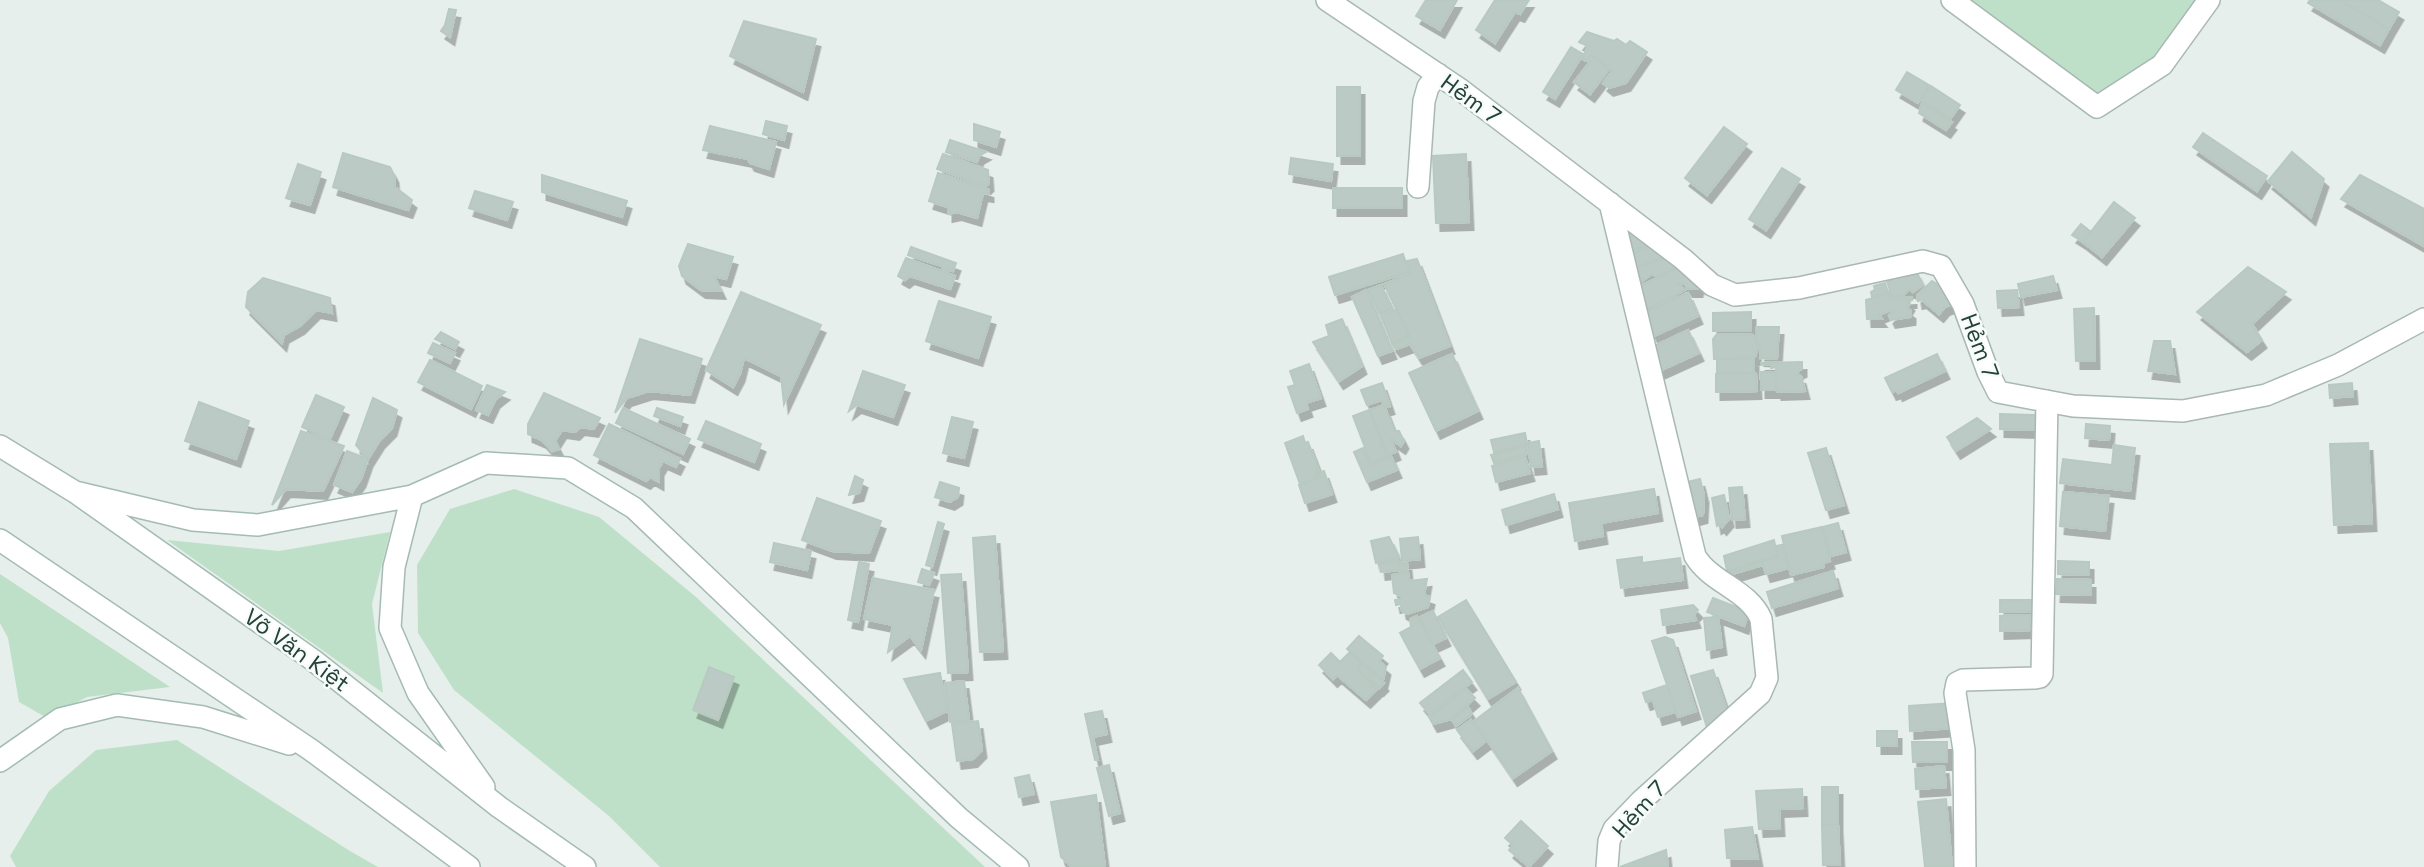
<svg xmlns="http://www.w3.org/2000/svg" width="2424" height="867" viewBox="0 0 2424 867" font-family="'Space Grotesk',sans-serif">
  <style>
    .green { fill: #bfe0c8 }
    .building { fill: #bbcac4; stroke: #b8c9c2; stroke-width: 2; filter: url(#shadow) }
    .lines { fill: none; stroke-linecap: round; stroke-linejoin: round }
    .street-casing { stroke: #a8b8b2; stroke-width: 24 }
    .secondary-casing { stroke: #a4bbb3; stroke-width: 24 }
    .street { stroke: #fff; stroke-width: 21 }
    .secondary { stroke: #fff; stroke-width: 21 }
    .labels { text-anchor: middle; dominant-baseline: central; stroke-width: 5; stroke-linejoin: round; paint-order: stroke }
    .street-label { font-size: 23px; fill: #24423a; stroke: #f7fbf9 }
  </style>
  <defs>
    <filter id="shadow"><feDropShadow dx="4.5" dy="8" stdDeviation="0" flood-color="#0004"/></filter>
  </defs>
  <rect width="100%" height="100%" fill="#e6efeb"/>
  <path class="green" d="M1952,0H2209L2162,65L2097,107Z
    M514,489L599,517L696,597L985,867H660L609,816L454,690L418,633L417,565L450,509Z
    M390,532L372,604L383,693L167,540L279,551Z
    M0,574L170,687L87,697L47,718L19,702L8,638L0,623Z
    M177,740L350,851L378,867H16L10,856L49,791L96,750Z"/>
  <path class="building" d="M1426,0H1457L1440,30L1416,16Z
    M1495,0H1529L1520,14L1515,12L1495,43L1476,30Z
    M2310,0H2339L2389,29L2380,45L2308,3Z
    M2339,0H2378L2399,12L2389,29Z
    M449,9L456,10L450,37L441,31L445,25Z
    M744,21L816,39L803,92L730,56Z
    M1587,32L1614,41L1617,39L1626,45L1630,41L1647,52L1626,83L1609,88L1603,83L1612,71L1592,55L1587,61L1582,59L1588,46L1579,42Z
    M1571,47L1583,54L1555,99L1543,92Z
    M1594,57L1609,69L1590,94L1574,82Z
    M1907,72L1929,85L1918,103L1896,90Z
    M1931,86L1960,105L1950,119L1922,100Z
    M1337,87H1360V156H1337Z
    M1922,103L1952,122L1946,130L1919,113Z
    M766,121L787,126L784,140L763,134Z
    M974,124L1000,132L996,147L974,140Z
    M710,126L776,142L769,169L750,163L748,159L703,150Z
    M1724,127L1747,144L1707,195L1685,178Z
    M2203,133L2267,176L2257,191L2193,147Z
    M950,140L986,152L979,156L977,162L946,152Z
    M2292,152L2324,179L2311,217L2268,181Z
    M343,153L390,167L394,175L395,187L412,200L408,210L333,187Z
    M943,154L988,170L989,183L986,186L937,169Z
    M1466,154L1469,222L1436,223L1433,156Z
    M1291,158L1333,164L1331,181L1289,174Z
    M298,164L321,172L310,205L286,198Z
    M1782,168L1800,179L1766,230L1749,219Z
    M938,173L989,190V194L983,193L977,218L957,212L948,214V207L929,201Z
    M542,175L627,201L622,217L542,192Z
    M2360,175L2424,209V246L2341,199Z
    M1333,188H1402V208H1333Z
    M475,191L513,202L507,220L469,208Z
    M2114,202L2135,218L2102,257L2083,242Z
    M2081,224L2091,232L2083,242L2072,235Z
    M1632,226L1642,236L1645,246L1627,253L1619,231Z
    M688,244L733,257L726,279L714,276L721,291L701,290L682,276L679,266Z
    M1652,246L1665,256L1631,269L1626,256Z
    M911,247L956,263L953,271L942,269V266L908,255Z
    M1403,254L1409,272L1335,295L1329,277Z
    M906,258L955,276L950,289L910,276L905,280L898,276Z
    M1666,258L1675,267L1657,277L1652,274L1635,286L1629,270Z
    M1417,259L1450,346L1419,358L1410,344L1396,349L1392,344L1410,337L1384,284L1411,274L1407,261Z
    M2248,267L2286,292L2252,324L2262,340L2247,352L2197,312Z
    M1678,268L1699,285L1698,289H1688L1684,283L1678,284L1685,290L1640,313L1636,288Z
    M1916,271L1923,285L1913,292L1910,289L1903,295L1892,297L1887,281Z
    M2053,276L2057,290L2021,297L2018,284Z
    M263,278L330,298L332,313L316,310L300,326L284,335L282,343L246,307L248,292Z
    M1932,281L1946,289L1956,303L1945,307L1939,314L1922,300L1918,301L1917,295Z
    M1885,283L1888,292L1872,297L1871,292L1875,290L1874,286Z
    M1381,285L1392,308L1380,314L1368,290Z
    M1366,290L1392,351L1378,356L1352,297Z
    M2017,290L2019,307L1998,308L1997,291Z
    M741,292L821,325L784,404L781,376L744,358L740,374L733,387L706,370Z
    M1688,293L1698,316L1654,336L1643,313Z
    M1889,294L1891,298L1912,297V300H1907L1910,303L1907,308L1911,311V317L1891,320L1889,316L1894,310H1891L1879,315L1882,319H1867L1866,300Z
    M939,301L991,317L978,358L926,341Z
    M2094,308L2095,361H2076L2074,309Z
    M1397,309L1408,336L1392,343L1381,316Z
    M1751,312V331H1713V313Z
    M1342,319L1362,366L1339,381L1313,342L1329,336L1326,325Z
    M1756,327H1779L1777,359L1760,358L1761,348L1756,338Z
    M1688,330L1699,353L1657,372L1652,347Z
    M441,332L459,342L455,349L435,339Z
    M1717,334L1753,335L1758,347L1755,357L1714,359L1713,339Z
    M640,339L702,359L690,395L649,391L627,398L615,413Z
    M2154,341H2170L2175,374L2148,371Z
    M433,343L455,353L450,363L428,353Z
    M1452,354L1478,411L1436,431L1409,373Z
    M1937,354L1945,371L1898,393L1897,390L1892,392L1885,378Z
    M1717,359H1754V373H1717Z
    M430,360L482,386L471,409L418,382Z
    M1802,362V369L1799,370L1797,375L1801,376L1805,391L1777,392L1776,367L1771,368V364L1761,365V363Z
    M1309,364L1321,398L1306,403L1308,409L1297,413L1288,387L1295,385L1290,371Z
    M863,371L905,385L893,417L857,405L849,411Z
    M1761,372H1776V390H1761Z
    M1756,373L1757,391L1716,392V374Z
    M1382,383L1390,406L1387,407L1381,400L1367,405L1361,390Z
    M2352,383L2353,396L2330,398L2329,385Z
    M487,385L505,392L495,400L488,415L476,410Z
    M544,393L600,418L594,429L580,427L575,432L562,430L555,441L559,449L552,451L542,440L528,434V424Z
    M316,395L344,407L330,439L302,427Z
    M373,398L397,410L392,428L380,440L368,459L356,445Z
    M199,402L249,421L236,459L185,441Z
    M1384,405L1394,431H1399L1404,441L1401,446L1391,439L1396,452L1388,455L1370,410Z
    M623,408L690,439L683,454L616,423Z
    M657,408L683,417L680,426L654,416Z
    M1369,410L1387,457L1371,463L1353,416Z
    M2000,414L2038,415L2037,430L2000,429Z
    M952,417L973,422L964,458L943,453Z
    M1977,418L1991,429L1956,451L1947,437Z
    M706,421L761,444L754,462L698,439Z
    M609,424L680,459L676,467L663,461L659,468V482L650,477L646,481L594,455Z
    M2086,424L2110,426L2109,440L2085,438Z
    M301,431L344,446L323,491L286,489L272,505Z
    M1525,433L1527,444L1494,452L1491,440Z
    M1303,436L1305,443L1308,442L1319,471L1316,472L1317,478L1300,484L1285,443Z
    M1539,441L1542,466L1531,467L1528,443Z
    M2368,443L2372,523L2334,525L2330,444Z
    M2114,445L2135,448L2130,491L2060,483L2063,459L2112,465Z
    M1525,446L1527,454L1494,463L1491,455Z
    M1363,448L1370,465L1391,456L1397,470L1367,482L1354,452Z
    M1826,448L1844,505L1826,510L1808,453Z
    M347,451L368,459L361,479L352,492L334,485Z
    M1525,457L1530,473L1496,482L1492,466Z
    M1324,471L1332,494L1305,503L1299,485L1320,478L1318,473Z
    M855,476L863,480L859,493L849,495Z
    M1700,479L1704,495L1703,515L1692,518L1683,483Z
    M940,482L959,488L958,497L950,502L935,497Z
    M1742,487L1745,519L1732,520L1729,488Z
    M1654,489L1658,513L1601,523L1603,536L1575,541L1569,503Z
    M2063,492L2109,496L2105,531L2060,526Z
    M1554,494L1558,509L1506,525L1502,510Z
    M1724,495L1729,519L1722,527L1720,524L1717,526L1712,498Z
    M817,498L881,521L869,553L832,551L802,540Z
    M938,522L944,524L932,567L926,565Z
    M1838,523L1846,552L1831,556L1823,527Z
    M1822,527L1830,561L1824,563V567L1791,575L1782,536Z
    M995,536L1003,651L980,652L973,538Z
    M1389,537L1399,558L1376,563L1371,541Z
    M1418,537L1420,559L1402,561L1400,539Z
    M1774,540L1777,556L1727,571L1724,556Z
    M774,543L811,551L807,570L770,562Z
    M1782,545L1789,568L1766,574L1763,565L1729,575L1728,572L1778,557L1776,546Z
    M1642,557V563L1680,558L1683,580L1621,588L1617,560Z
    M1399,561L1401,570L1381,572L1380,563Z
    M2058,561L2089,562V575L2058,574Z
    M859,562L869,564L858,622L848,620Z
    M1402,563H1407L1409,581L1427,579L1424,595L1430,597L1428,607L1407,614L1402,611L1401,604L1396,605L1395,600L1401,599V596L1394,593L1392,575L1404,573Z
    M922,569L934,573L929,585L918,582Z
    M1833,571L1838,588L1772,608L1767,592Z
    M961,574L968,672L948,673L941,575Z
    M873,578L934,590L921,650L910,636L888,652L893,625L864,619Z
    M2057,579L2091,580V595L2056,594Z
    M1713,598L1749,612L1744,626L1707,612Z
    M1466,600L1516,682L1488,699L1438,617Z
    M2000,600H2035V611L2000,612Z
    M1693,605L1698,610L1694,614L1696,620L1663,625L1661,610Z
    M1433,611L1446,638L1433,644L1420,617Z
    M2030,615V630L2000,631V616Z
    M1417,616L1440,658L1420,669L1400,633L1411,627L1410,619Z
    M1718,617L1722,647L1707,650L1704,618Z
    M1359,636L1383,656L1379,661L1386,667L1383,680L1347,649Z
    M1665,637L1673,640L1696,711L1678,717L1652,641Z
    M1350,652L1362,664L1357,669L1377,689L1366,700L1337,675L1333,679L1319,665L1331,653L1340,662Z
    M1363,664L1384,683L1379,688L1358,669Z
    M709,667L734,677L718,720L693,710Z
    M1463,670L1472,682L1429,714L1420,703Z
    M1713,670L1729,717L1709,734L1691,676Z
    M940,673L947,711L926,721L904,679Z
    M964,681L969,720L950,722L945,683Z
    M1667,685L1675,712L1658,717L1653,700L1646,702L1643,693Z
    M1518,688L1552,751L1513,778L1474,721Z
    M1466,689L1475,698L1451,719L1433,724L1429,717Z
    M1953,703L1954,728L1910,731L1909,706Z
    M1468,707L1472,714L1456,726L1452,720Z
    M1102,711L1107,734L1093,737L1098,760H1095L1085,714Z
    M1471,720L1486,741L1473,751L1457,730Z
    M978,721L982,750L973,759L957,761L952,724Z
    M1877,731H1897V746H1877Z
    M1912,742H1947V762H1913Z
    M1109,765L1120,813L1109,816L1097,768Z
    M1944,766L1946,787L1916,789L1915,769Z
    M1029,775L1034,794L1019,797L1015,778Z
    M1822,787H1838V824L1822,825Z
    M1802,789L1803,808L1779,809L1780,828L1759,829L1756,791Z
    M1096,795L1105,867H1072L1061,857L1051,802Z
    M1946,799L1952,867H1925L1918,802Z
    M1521,821L1548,846L1529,867L1509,850L1513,845L1505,838Z
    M1838,824L1840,865H1823L1822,825Z
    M1752,827L1758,859L1727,858L1725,830Z
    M1666,850L1668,867H1620Z"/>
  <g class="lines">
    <defs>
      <path id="street" d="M1327,0L1461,90L1683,259L1712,285L1735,295L1799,288L1923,261L1941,266L1963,304L1988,372L1998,392L2073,406L2183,411L2266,395L2338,365L2424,319
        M1952,0L2097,107L2162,65L2209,0
        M1418,187L1424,101L1428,87L1438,74
        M1607,867L1609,841L1614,829L1641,801L1760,694L1767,678L1761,619C1749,590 1711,583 1695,556L1610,203
        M1965,867L1964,750L1955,693L1957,683L1963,680L2035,678L2040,677L2042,674L2047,401"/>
      <path id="secondary" d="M0,446L75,492L313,660L499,807L585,867
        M75,492L193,520L258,525L412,496L486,463L568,468L634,508L959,818L1018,867
        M412,496L394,567L390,628L418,693L484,787
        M0,540L311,750L469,867
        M0,761L60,719L117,705L203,717L289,744"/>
    </defs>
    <use href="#street" class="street-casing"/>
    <use href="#secondary" class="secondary-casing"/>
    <use href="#street" class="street"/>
    <use href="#secondary" class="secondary"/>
  </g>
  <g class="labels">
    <g class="street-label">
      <text transform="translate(1471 99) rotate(36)">Hẻm 7</text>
      <text transform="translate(1980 346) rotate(69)">Hẻm 7</text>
      <text transform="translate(297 650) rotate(36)">Võ Văn Kiệt</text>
      <text transform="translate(1639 809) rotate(-48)">Hẻm 7</text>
    </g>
  </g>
</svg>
